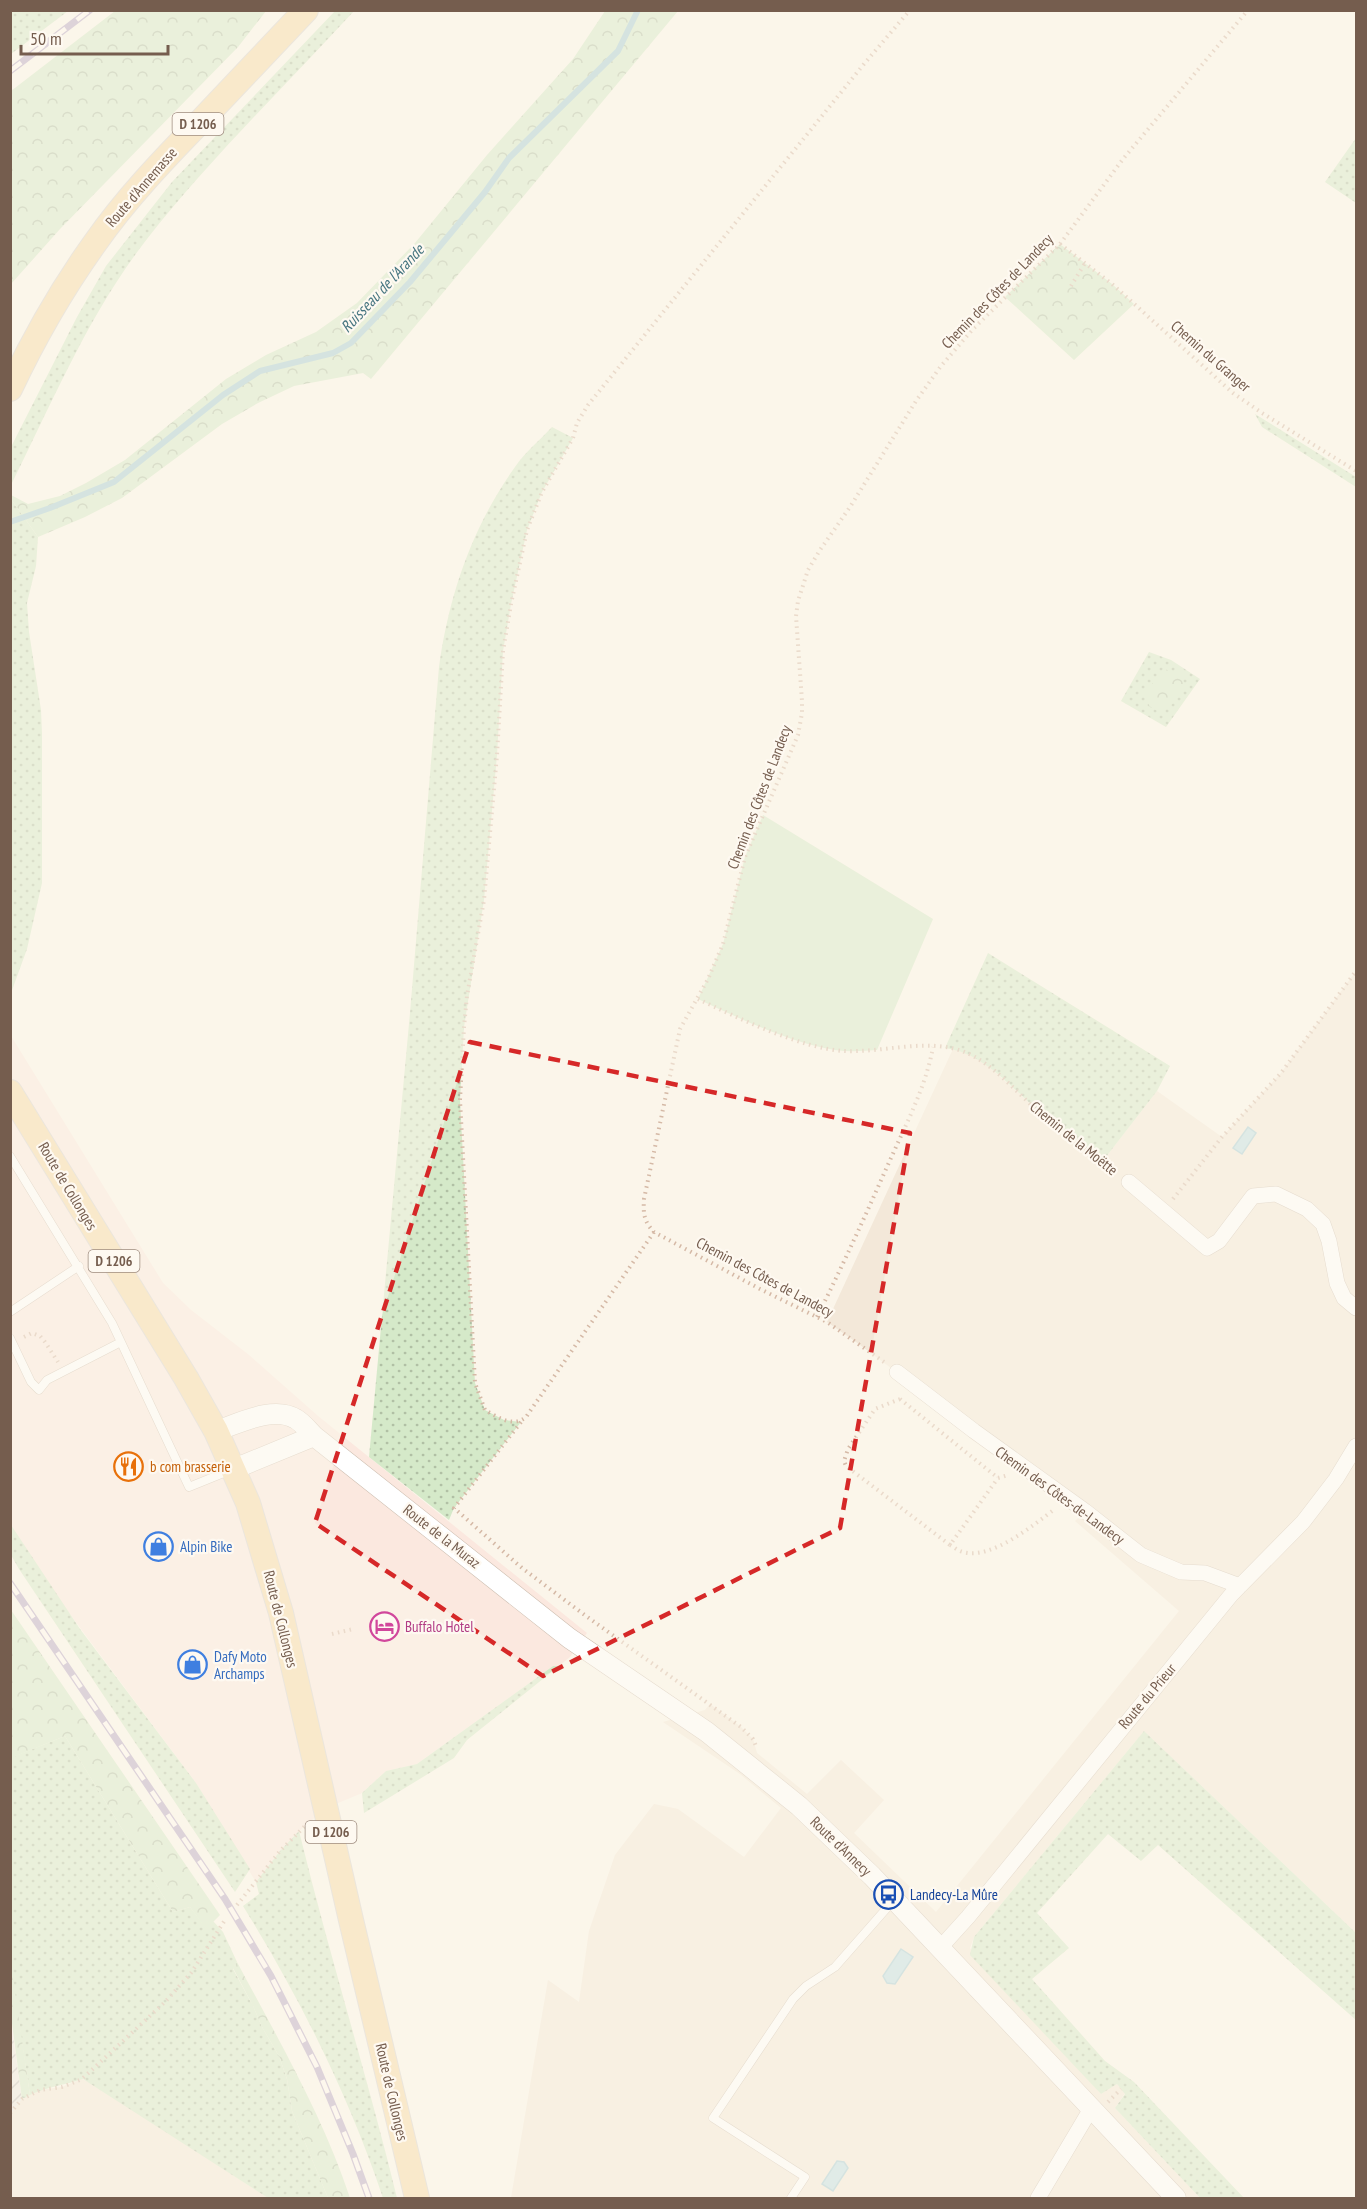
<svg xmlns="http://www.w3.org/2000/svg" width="1367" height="2209" viewBox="0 0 1367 2209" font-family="'PT Sans Narrow',sans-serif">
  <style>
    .residential { fill: #f3e8d9 }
    .commercial { fill: #fbe8df }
    .industrial { fill: url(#industrial-furrows) }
    .grass { fill: url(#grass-dots) }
    .forest { fill: url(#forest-crowns) }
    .garden { fill: #d5e9c9 }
    .water { fill: #bfdee5; stroke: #a6cdd6; stroke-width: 1.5 }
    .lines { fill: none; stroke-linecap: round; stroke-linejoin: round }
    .stream { stroke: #a6cdd6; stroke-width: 6 }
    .service-casing { stroke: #cdbeb0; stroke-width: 9 }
    .minor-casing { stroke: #cdbeb0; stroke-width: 16 }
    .tertiary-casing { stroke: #cdbeb0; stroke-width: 21 }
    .primary-casing { stroke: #d8d2cd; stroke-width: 26 }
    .path { stroke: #d5b9a6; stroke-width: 4; stroke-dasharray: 1.5 4.5; stroke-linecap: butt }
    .service { stroke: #fff; stroke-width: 8 }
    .minor { stroke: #fff; stroke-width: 15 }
    .tertiary { stroke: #fff; stroke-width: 20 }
    .primary { stroke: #f5daa7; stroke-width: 24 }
    .rail-casing { stroke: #b9a8c6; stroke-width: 7 }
    .rail { stroke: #fef9f1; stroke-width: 4.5; stroke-dasharray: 14; stroke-linecap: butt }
    .marked { fill: none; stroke: #d62828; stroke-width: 4.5; stroke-dasharray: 12 8; stroke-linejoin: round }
    .labels { text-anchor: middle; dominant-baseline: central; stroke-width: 4.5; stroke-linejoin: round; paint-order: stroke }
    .shield { fill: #fef9f1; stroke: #9e8c7f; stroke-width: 1.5 }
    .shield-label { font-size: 14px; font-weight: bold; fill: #755d4e }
    .street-label { font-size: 15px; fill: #755d4e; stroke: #fef9f1 }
    .food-label { font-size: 15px; fill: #c56008; stroke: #fef9f1; text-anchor: start }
    .shop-label { font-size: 15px; fill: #366cbe; stroke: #fef9f1; text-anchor: start }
    .hotel-label { font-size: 15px; fill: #b23c85; stroke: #fef9f1; text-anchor: start }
    .transit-label { font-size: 15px; fill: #164399; stroke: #fef9f1; text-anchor: start }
    .water-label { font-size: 16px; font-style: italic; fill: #467580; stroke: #fef9f1 }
  </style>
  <defs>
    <pattern id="industrial-furrows" width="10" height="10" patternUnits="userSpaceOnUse" patternTransform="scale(1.5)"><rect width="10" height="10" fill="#ede8e3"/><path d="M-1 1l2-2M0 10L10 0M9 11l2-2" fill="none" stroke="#c5bfba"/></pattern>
    <pattern id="grass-dots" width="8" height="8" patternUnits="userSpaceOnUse" patternTransform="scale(1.5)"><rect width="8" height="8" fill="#d5e9c9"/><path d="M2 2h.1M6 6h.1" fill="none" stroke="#b1c0a5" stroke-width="1.8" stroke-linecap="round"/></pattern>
    <pattern id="forest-crowns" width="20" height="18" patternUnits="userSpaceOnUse" patternTransform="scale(1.5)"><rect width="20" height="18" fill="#d5e9c9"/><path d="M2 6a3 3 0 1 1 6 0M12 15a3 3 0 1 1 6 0" fill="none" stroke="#b1c0a5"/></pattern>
  </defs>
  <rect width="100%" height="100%" fill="#fbf5ea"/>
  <path class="residential" d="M1356,971V1933L1144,1731L974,1937L970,1948L1101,2094L1117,2084L1121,2089L1125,2093L1115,2108L1200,2198H511L548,1980L579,2002L589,1931L615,1855L654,1804L678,1809L744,1857L781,1808L740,1774L663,1722L705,1710L710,1704L741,1727L753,1739L757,1753L807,1794L841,1760L884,1800L854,1833L936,1912L1179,1611L1075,1521L1085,1512L856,1342L827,1322L953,1049L968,1054L987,1065L1041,1113L1102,1162L1157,1091L1222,1137L1281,1073Z
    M82,2079L97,2086L268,2198H11V2113L22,2099L40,2090L62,2087Z"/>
  <path class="commercial" d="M11,1036L163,1283L191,1310L249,1355L318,1416L587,1633L570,1657L559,1666H553L417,1764L386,1771L362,1793L326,1808L299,1831L280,1851L256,1882L196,1783L11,1535Z"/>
  <path class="industrial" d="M10,2016L22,2099L11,2113H10Z"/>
  <path class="grass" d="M11,10H68V11L11,54Z
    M335,11H354C285,86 210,159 147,239C89,313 52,403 11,485L12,445L77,317L106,266L172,182Z
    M1356,138V203L1325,182Z
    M1255,414L1356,477V487L1262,427Z
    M552,427L573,438L542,492L527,530L511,604L503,651L497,755L484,900L464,1027L460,1100L475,1383L485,1410L504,1420L521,1422L454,1508L449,1520L369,1457L410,1013L439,667C449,595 472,527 515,467C525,452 540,440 552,427Z
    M11,499L38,537L36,566L27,603L29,632L41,710L42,734V883L27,949L11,993Z
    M1149,652L1171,660L1200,679L1166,727L1121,701Z
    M988,953L1170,1066L1157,1091L1102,1162C1082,1145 1060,1129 1040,1112C1011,1088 984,1053 945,1048Z
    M11,1525L80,1629L196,1783L250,1869L235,1892L19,1569L11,1555Z
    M553,1666H559L467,1740L454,1758L364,1813L362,1793L386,1771L417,1764Z
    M1144,1731L1356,1933V2020L1158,1845L1141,1861L1108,1834L1037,1913L1069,1948L1032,1979L1105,2061L1134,2082L1244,2198H1200L1115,2108L1125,2094L1117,2084L1101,2094L970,1955L974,1937Z
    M65,1736L173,1912L190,1907L206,1928L213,1921L223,1932L237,1962L233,1969L253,2006L262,2027L279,2056L287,2079L292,2111L328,2198H268L83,2079C65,2085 46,2087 30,2095L10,1964V1758Z
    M299,1831C329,1954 367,2075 397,2198H383C349,2096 300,1998 243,1906L259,1894L256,1882L280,1851Z"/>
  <path class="forest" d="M115,11H266L238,47L60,229L11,284V91Z
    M605,11H678L371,379L363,373L294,386L258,403L222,424L122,498L85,517L38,537L11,499V495L28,504L60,496L86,483L125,460L226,379L266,355L316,332L357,303L415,243L487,155L573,59Z
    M1060,244L1112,284L1134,304L1074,360L1005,297Z
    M1163,669L1181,673L1184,685L1173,703L1162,713L1150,707L1144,695Z
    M11,1610L220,1915L206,1929L190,1907L173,1912L65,1736L11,1758Z
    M237,1962C278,2039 323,2116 350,2198H328L292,2111L287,2079L279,2056L262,2027L253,2006L233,1968Z
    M11,1964L30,2095L22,2099L11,2016Z"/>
  <path class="garden" d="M763,815L933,919L877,1050C863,1051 849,1052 835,1050C793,1044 736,1017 698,999L723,944L745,857Z"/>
  <path class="water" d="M1248,1127L1256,1133L1242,1154L1233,1148Z
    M901,1949L913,1957L895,1984L887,1983L883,1976Z
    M837,2161L844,2162L848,2168L833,2191L822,2184Z"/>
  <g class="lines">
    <path class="stream" d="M10,522L50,508L114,482L223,395L260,371L333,353L351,343L410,282L485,192L509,158L618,51L638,10"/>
    <defs>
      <path id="service" d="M10,1156L112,1323L189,1487L231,1470
        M10,1312L79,1266
        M10,1338L31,1382L39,1390L47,1380L121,1342
        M791,2198L805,2177L713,2118L793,1999L806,1986L835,1967L893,1901"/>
      <path id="minor" d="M1129,1182L1207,1248L1219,1241L1253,1196L1276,1194L1307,1209L1323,1224L1329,1241L1337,1283L1344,1298L1356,1308
        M897,1372L974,1431L1085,1511L1141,1555L1181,1572L1205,1573L1240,1586
        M939,1949L968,1917L1231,1595L1303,1522L1336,1479L1356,1446
        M1038,2198L1092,2107"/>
      <path id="tertiary" d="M216,1431C238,1424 273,1405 296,1419C303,1423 308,1430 314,1436L569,1638L707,1732L799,1806L872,1876L1176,2198
        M234,1469L314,1436"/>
      <path id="primary" d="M10,389C34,338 62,289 95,243C125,200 162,161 199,123C235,85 270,48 306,10
        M10,1092L186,1378L216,1431L248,1503L281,1613L351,1920L417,2198"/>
    </defs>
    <use href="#service" class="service-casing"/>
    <use href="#minor" class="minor-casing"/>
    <use href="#tertiary" class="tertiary-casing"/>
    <use href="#primary" class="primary-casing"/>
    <path class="path" d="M1060,244L1112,284L1233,393L1262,413L1356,471
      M1071,286L1085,263
      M698,999C738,1018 800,1048 844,1051C882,1053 925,1038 962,1051C992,1062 1016,1092 1040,1113C1065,1133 1090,1153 1116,1172
      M1173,1199L1222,1137L1281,1073L1356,971
      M654,1232L526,1417C513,1428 497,1417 485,1410L475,1383L460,1100L464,1027L467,996L484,900L497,755L503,651L511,604L527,530L542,492L573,438L577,423L588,405L864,64L910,10
      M817,1317C843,1265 867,1212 891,1158C907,1122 926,1086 933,1047
      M24,1337L32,1333L40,1336L45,1342L58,1362
      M884,1362L827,1322L760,1289L654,1232C644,1222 643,1213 644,1199L680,1029L708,979L723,944L745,857L798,735L802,713V701L796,616L798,601L808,570L820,550L850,507L916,401L941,366L973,329L1060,244L1123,159L1248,10
      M900,1399L875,1409L848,1449L844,1461L846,1466L950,1545L998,1478
      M900,1399L998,1478L1008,1475
      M521,1422L454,1508L522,1568L586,1616L741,1727L753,1739L756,1746
      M950,1545C954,1547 958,1551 963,1552C992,1560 1033,1525 1055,1509
      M332,1634L353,1629
      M237,1905L280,1851L307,1824
      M1108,2102L1121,2089
      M10,2113L22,2099L40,2090L62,2087L82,2079L165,2002L191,1973L225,1920"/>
    <use href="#service" class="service"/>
    <use href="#minor" class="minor"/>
    <use href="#tertiary" class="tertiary"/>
    <use href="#primary" class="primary"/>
    <defs>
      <path id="rail" d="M10,71L90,10
        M10,1583L225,1899L271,1976L317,2067L353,2154L369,2198"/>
    </defs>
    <use href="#rail" class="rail-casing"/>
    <use href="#rail" class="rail"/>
  </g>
  <path d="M0 0H1367V2209H0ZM470,1042L910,1133L840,1528L543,1676L315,1523Z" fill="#fbf5ea" fill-opacity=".55" fill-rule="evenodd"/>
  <path class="marked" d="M470,1042L910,1133L840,1528L543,1676L315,1523Z"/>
  <defs>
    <symbol id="restaurant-ring" viewBox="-11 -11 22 22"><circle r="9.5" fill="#fef9f1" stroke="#e8710a" stroke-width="1.5"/><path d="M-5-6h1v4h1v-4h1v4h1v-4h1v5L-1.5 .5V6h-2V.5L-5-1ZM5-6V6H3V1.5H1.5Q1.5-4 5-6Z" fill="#e8710a"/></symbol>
    <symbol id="shop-ring" viewBox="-11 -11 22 22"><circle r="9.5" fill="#fef9f1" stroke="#3f7fe0" stroke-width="1.5"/><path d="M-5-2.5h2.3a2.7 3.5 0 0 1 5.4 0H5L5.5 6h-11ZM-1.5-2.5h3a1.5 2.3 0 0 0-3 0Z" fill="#3f7fe0"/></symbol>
    <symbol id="hotel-ring" viewBox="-11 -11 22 22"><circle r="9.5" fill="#fef9f1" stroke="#d1479c" stroke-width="1.5"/><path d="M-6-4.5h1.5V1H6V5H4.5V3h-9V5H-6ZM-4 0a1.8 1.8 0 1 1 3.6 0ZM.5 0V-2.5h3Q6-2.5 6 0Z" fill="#d1479c"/></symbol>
    <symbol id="bus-ring" viewBox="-11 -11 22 22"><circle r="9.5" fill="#fef9f1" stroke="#1a4fb4" stroke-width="1.5"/><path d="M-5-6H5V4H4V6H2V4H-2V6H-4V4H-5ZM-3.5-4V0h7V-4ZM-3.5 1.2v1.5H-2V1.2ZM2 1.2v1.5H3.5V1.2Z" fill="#1a4fb4"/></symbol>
  </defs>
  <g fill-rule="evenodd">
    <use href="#restaurant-ring" x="112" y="1450" width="33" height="33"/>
    <use href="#shop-ring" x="142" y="1530" width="33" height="33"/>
    <use href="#hotel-ring" x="368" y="1610" width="33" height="33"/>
    <use href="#shop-ring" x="176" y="1648" width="33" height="33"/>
    <use href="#bus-ring" x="872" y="1878" width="33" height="33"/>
  </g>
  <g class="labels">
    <g class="shield">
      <rect x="172.5" y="113" width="51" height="22" rx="4.5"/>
      <rect x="88.5" y="1250" width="51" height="22" rx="4.5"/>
      <rect x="305.5" y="1821" width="51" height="22" rx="4.5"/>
    </g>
    <g class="shield-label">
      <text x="198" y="124">D 1206</text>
      <text x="114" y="1261">D 1206</text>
      <text x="331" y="1832">D 1206</text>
    </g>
    <g class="street-label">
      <text transform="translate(141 187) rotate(-49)">Route d'Annemasse</text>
      <text transform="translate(997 291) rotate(-46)">Chemin des Côtes de Landecy</text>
      <text transform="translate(1211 356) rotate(41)">Chemin du Granger</text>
      <text transform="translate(759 797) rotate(-69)">Chemin des Côtes de Landecy</text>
      <text transform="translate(1074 1138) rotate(39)">Chemin de la Moëtte</text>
      <text transform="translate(68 1186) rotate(59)">Route de Collonges</text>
      <text transform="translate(765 1277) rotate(28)">Chemin des Côtes de Landecy</text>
      <text transform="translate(1060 1495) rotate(36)">Chemin des Côtes-de-Landecy</text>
      <text transform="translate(442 1536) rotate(38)">Route de la Muraz</text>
      <text transform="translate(281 1619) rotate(76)">Route de Collonges</text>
      <text transform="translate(1147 1696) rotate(-50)">Route du Prieur</text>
      <text transform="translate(841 1846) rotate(44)">Route d'Annecy</text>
      <text transform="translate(392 2092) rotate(77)">Route de Collonges</text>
    </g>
    <g class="food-label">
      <text x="150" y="1466">b com brasserie</text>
    </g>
    <g class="shop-label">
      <text x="180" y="1546">Alpin Bike</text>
      <text x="214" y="1656">Dafy Moto<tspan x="214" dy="17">Archamps</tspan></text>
    </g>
    <g class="hotel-label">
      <text x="405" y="1626">Buffalo Hotel</text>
    </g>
    <g class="transit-label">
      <text x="910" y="1894">Landecy-La Mûre</text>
    </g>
    <g class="water-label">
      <text transform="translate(382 288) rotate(-47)">Ruisseau de l'Arande</text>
    </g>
  </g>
  <rect width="1367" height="2209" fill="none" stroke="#755d4e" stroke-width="24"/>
  <path d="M21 45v9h147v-9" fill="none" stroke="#755d4e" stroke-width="3"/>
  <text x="30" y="45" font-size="18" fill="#755d4e" stroke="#fef9f1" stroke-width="4.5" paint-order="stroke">50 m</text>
</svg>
